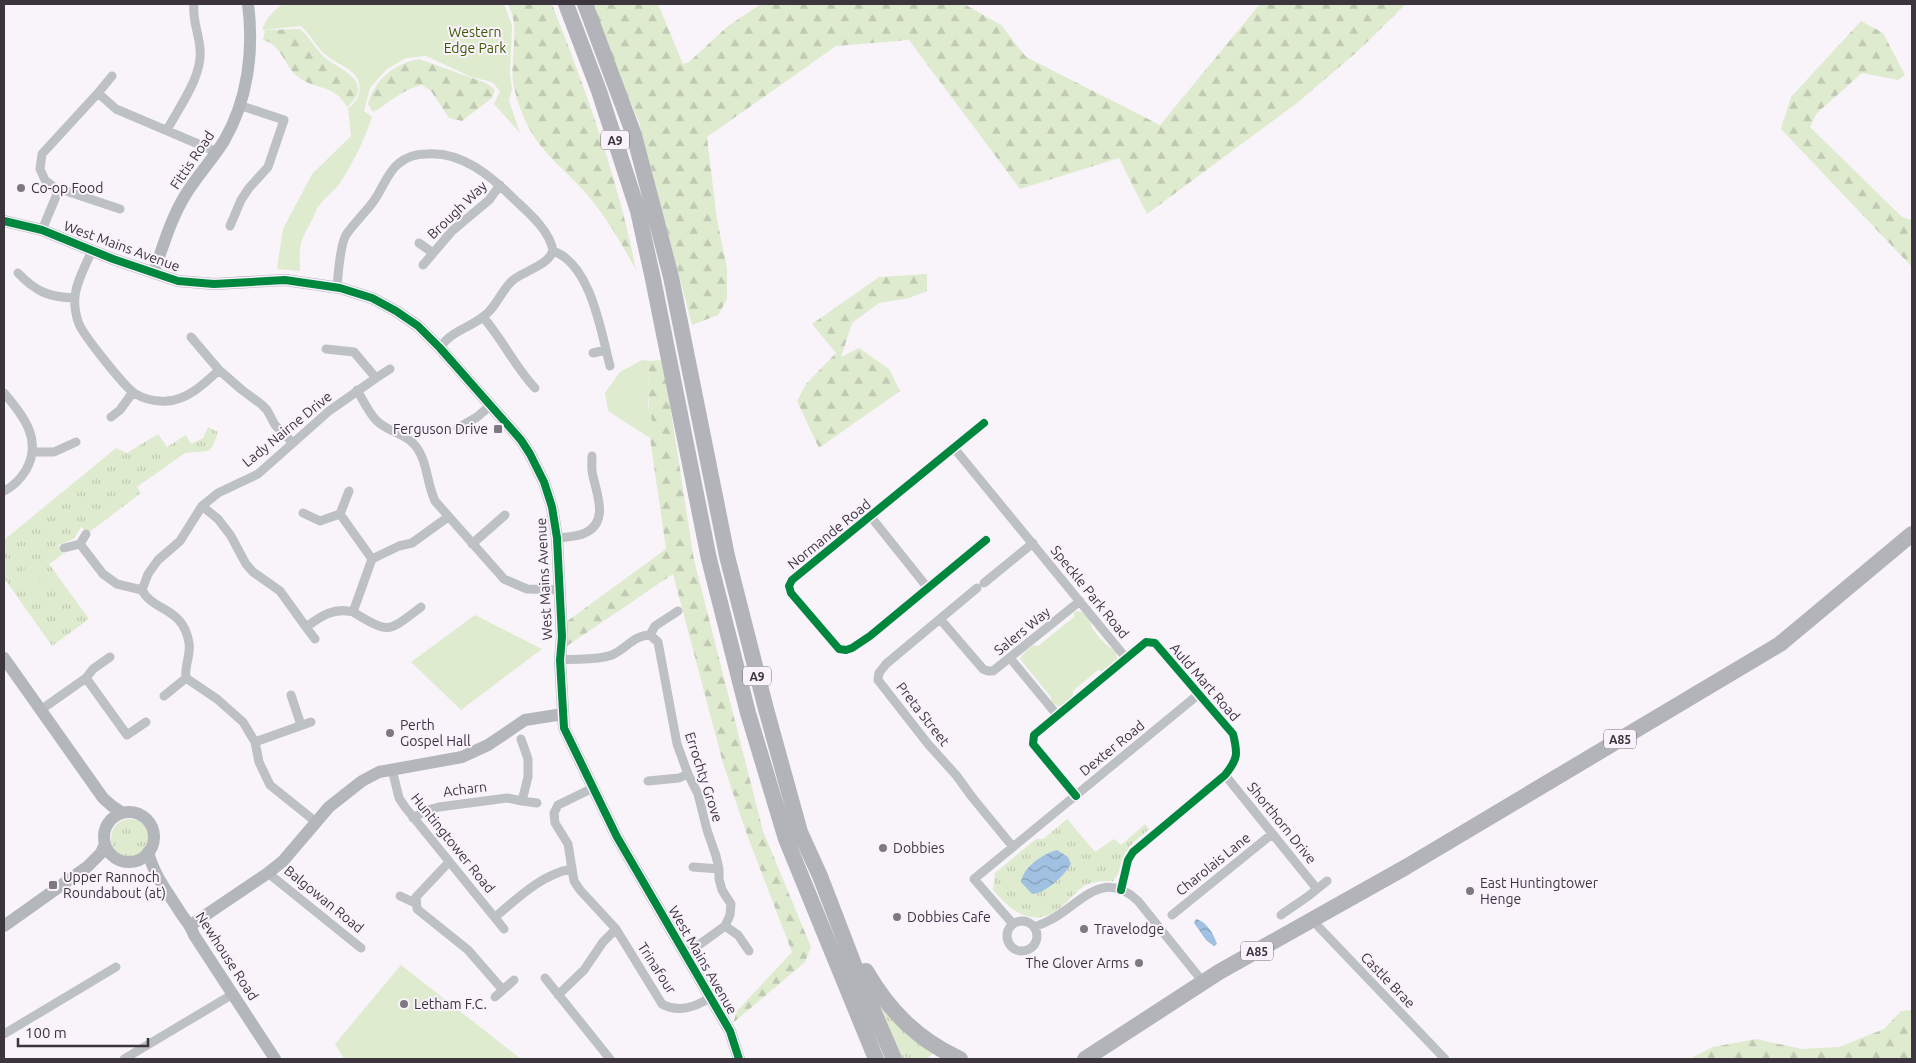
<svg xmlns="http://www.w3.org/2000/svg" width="1916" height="1063" viewBox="0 0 1916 1063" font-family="Ubuntu,sans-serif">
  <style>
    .grass { fill: url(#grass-tufts) }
    .forest { fill: url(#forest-firs) }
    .park { fill: #dfebcf }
    .water { fill: url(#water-waves) }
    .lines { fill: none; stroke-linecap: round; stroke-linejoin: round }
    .street { stroke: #bec1c4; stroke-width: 9 }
    .secondary { stroke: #b3b7bb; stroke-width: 12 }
    .highway { stroke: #b2b4b9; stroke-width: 16 }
    .cycleway-casing { stroke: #f9f2fc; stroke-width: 11 }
    .cycleway { stroke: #00873e; stroke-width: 8 }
    .poi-dot { fill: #7e7880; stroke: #f9f2fc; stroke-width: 2 }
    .labels { text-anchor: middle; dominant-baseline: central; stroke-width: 4; stroke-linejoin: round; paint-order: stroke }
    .shield { fill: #f9f2fc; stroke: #756e77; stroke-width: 1 }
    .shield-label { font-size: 12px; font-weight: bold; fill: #3c353e }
    .park-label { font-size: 14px; fill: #3d5900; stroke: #f9f2fc }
    .street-label { font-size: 14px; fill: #3c353e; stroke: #f9f2fc }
    .poi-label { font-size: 14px; fill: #3c353e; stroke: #f9f2fc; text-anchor: start }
  </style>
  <defs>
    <pattern id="grass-tufts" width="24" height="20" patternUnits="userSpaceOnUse" patternTransform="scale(1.25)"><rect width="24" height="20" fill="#dfebcf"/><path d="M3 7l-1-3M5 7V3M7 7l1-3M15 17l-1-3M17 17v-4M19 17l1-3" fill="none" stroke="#c0cab3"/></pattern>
    <pattern id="forest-firs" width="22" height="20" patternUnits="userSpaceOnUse" patternTransform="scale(1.25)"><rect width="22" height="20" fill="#dfebcf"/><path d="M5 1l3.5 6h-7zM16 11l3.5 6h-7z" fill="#c0cab3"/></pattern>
    <pattern id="water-waves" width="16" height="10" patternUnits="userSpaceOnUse" patternTransform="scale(1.25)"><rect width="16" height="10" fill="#a0c1e1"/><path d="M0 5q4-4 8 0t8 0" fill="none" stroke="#849eb8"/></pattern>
  </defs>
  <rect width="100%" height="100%" fill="#f8f4fa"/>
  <path class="grass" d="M208,427L218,432L213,446L208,451L185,453L137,487L141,493L88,533L81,527L74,539L58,545L63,554L49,564L89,619L52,646L4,578V540L116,448L127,453L158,434L167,447L186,435L191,444L203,438Z
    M111 838a19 19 0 1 1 38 0a19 19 0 1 1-38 0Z
    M1067,819L1095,852L1114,839L1121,845L1145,824L1149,829C1142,836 1131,843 1126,852C1119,862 1122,872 1113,881C1104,881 1095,881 1086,885C1075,891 1067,904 1056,911C1029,928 1010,909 993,890L995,873L1036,839H1043Z
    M876,997L934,1053L926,1059H896Z"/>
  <path class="forest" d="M507,4H552C586,91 618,178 636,270C621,242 605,215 584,191C566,171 542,153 529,128C522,115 515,96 513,81C510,59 521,21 507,4Z
    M589,4H658L683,64L689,62L728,26L761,4H964L1001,25L1026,57L1160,125L1260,4H1406L1359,50L1297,103L1147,214L1119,158L1020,189L909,40L836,46L707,137L717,220L727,268V299L718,315L692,325L639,122Z
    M1861,21L1883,33L1905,75L1898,80L1862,73L1817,113L1810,127L1902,217L1912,220V267L1781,129L1791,97Z
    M300,29C309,36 315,48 323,56C339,70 377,81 347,107C335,84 315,90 298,77C285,67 281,44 263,40L265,30Z
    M419,59L486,83L495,90L492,98L462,121L449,118L431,91L422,85C402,89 390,103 373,112L368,104C375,79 394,64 419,59Z
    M927,274V291L909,298L879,303L852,323L841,357L859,348L889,369L900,391L819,448L797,401L806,384L836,353L812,324L879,277Z
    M663,360L694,560L763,831L811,947L805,962L733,1023L737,1011L792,952L746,832L723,763L673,574L567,646L566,622L666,549L650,438C655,423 650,425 649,411C648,394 648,378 649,361Z
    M1912,1010V1059H1689L1713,1047L1756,1039L1802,1049L1839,1047L1884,1029L1901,1011Z"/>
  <path class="park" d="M283,4H504L512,25L510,74L512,89L509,101L520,133L494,104L500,91L492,82L471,77L426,56L406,58L387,69L370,88L364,111L372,117C365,139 353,163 340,183C334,191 325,197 319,206C315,210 315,215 312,220C300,242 299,244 300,271L277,269L283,229L312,174L351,136L348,108C353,105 358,99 359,93C364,71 340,67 326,55C316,47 310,34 301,26L262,30C266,18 273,11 283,4Z
    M642,360L649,361L648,406L654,427L650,438L608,411L605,393L620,372Z
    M36,559L42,561L39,572L40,585L36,587L27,581L23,570Z
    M1079,611C1087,613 1089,618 1091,625C1093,632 1109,649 1115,650L1118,661L1104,672L1098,670L1073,691V698L1060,707L1051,703V697L1020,659L1022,655L1033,645L1038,646L1074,617V612Z
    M475,615L542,649L461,710L411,662Z
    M401,965L521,1059H344L335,1044Z"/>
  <path class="water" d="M1057,850L1068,857L1071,864C1063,877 1046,893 1032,894L1021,882C1024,866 1043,854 1057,850Z
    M1196,919C1206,921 1214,934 1217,944L1214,946L1206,940L1194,923Z"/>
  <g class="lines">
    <path class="street" d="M98,93L112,76
      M167,130C179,107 203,76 200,49C199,33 192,20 194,4
      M120,209L54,187L45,180L40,169L42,154L98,93L116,109L217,152
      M230,226L241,200L249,188L268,167L284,120L239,105
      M42,230L57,194L54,187
      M419,243L433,253
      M92,250C86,265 76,282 75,297C74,305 76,317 79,324C84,336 124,386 134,393C144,399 156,402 167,401C188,400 205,383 219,370L242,390L261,404L267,410L275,425L293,443
      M423,265L452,231L489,200L500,185
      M18,273C36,292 49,297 74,298
      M337,287C338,275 340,245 346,235C354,223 365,213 373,202C382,190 387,173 398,164C406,157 416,154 426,154C462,151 491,176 515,200C529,213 550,231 553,251C591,264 601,332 610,366
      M483,317C503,340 515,367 535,388
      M191,337L219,370
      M440,348C450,331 470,328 484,316C497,307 501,290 513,280C526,270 547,266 553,251
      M593,353L606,350
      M376,378L390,369
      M357,390C363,400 369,413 376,420C386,431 403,433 413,443C428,459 426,482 435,501L504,579L527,589L560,590
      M4,393C23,415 43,440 26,470C20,480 14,486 4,491
      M111,417L120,410L133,392
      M984,423L792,580L789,586L791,593L839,649L846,650L852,648L870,636L986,540
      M458,428L477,417L491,405
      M954,448L1126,658
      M33,452H54L76,442
      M202,506L218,519L231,536L246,564L253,572L280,591L306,627C321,616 334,607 353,612L372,559L399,546L412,543L448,517
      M303,513L320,521L340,514L349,491
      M340,514L372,559
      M871,517L927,587
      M86,534L80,544L103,574L117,584L142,590C153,612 183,606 189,643C191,655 184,667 186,678L217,699L243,722L255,742L259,762L270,785L316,822
      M557,538C566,537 577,537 585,533C609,522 597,495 593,476C591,470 592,463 592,456
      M472,544L505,515
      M64,548L80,544
      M984,583L1033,543
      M977,588L886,664L879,673L878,680L928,744L956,775L972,797L1013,847
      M142,590L148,574L158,560L180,541L202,506L218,493L258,474L329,411L376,378L354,352L326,349
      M353,612C390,634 387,633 421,607
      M940,619L983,669L988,671H993L1080,601
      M306,627L315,639
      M650,635L655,626L678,611
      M1010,658L1057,715
      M560,660C576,658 596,661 612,655C626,649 634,635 650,635L658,642L677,744L688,774L698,794L707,830L716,856L719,869V879L722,890L731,904L730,915L725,926L685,955
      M86,678L127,735L146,722
      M291,695L301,725
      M164,696L186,678
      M42,709L86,678L93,669L110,657
      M255,742L311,722
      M394,769L393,773L399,798L405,807L504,929
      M1225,775L1317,889C1306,899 1293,906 1281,915
      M648,781L679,778L688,774
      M593,788L558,805L554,813L555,823L568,844L574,881L580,890L616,929L662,1004C678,1013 697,1007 710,997
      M1076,796L1033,744L1034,735L1146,642L1155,643L1233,734C1238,754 1238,759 1225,775L1133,852L1128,860L1121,890
      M522,801L537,803
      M413,818L427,810L439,807L507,798L522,801L528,777V759L521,739
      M449,862L416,897L417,909L468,950L502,989
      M693,867L719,869
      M268,873L361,948
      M1317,889L1327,881
      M400,896L415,903
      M1172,915L1272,834
      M495,917C519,897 541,875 571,869
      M1312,920L1445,1059
      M1007 936a15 15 0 1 1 30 0a15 15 0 1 1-30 0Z
      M1013,924L974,879L1199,694
      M725,926L738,935L749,951
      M1034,927C1040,925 1047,922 1052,919C1081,903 1103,868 1138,901L1203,982
      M545,978L610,1059
      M558,995L584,970L603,942L616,929
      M495,997L514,980
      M4,1034L116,967
      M124,1059L233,994"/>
    <path class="secondary" d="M4,221L42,230L113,259L178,281L214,284L285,280L340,288L372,298L396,311L418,326L440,348L521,440L530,454L544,482L552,507L557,538L562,637L560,660L564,728L617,837L730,1031L739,1059
      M154,272C163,246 171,218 186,194C197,176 212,160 224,141C248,100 254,50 248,4
      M4,658L103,798L112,806L123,813
      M104 837a25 25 0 1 1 50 0a25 25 0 1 1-50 0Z
      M148,852C154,876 169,894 182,915C187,922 191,926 194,935L275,1059
      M191,925L268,873L283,861L329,807L362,781L379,772L462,757L488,745L525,720L563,714
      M4,926L87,867L101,853L105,844"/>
    <path class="highway" d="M566,4L599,91L638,211L653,279L709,559L748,713L786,839L876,1059
      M585,4L634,135L653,207L671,277L727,556L766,709L800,832L820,876L860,980L894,1059
      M866,971C889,1011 918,1040 960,1059
      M1085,1059L1219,972L1406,867L1780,644L1912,534"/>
    <defs>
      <path id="cycleway" d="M4,221L42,230L113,259L178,281L214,284L285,280L340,288L372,298L396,311L418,326L440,348L521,440L530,454L544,482L552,507L557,538L562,637L560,660L564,728L617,837L730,1031L739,1059
        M984,423L792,580L789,586L791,593L839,649L846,650L852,648L870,636L986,540
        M1076,796L1033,744L1034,735L1146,642L1155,643L1233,734C1238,754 1238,759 1225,775L1133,852L1128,860L1121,890"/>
    </defs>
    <use href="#cycleway" class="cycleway-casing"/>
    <use href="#cycleway" class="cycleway"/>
  </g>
  <g class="poi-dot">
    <circle cx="21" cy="188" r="5"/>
    <rect x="493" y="424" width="10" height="10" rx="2.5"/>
    <circle cx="390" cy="733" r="5"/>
    <circle cx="883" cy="848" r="5"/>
    <rect x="48" y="880" width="10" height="10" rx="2.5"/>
    <circle cx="1470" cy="891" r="5"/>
    <circle cx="897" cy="917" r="5"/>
    <circle cx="1084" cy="929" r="5"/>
    <circle cx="1139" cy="963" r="5"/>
    <circle cx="404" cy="1004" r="5"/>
  </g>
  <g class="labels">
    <g class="shield">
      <rect x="601" y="130.5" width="28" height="19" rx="4"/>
      <rect x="743" y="666.5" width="28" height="19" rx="4"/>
      <rect x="1604" y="729.5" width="32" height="19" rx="4"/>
      <rect x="1241" y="941.5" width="32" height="19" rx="4"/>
    </g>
    <g class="shield-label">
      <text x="615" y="140">A9</text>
      <text x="757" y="676">A9</text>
      <text x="1620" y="739">A85</text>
      <text x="1257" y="951">A85</text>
    </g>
    <g class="park-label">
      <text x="475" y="32">Western<tspan x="475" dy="16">Edge Park</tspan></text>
    </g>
    <g class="street-label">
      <text transform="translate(192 160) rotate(-56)">Fittis Road</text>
      <text transform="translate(457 210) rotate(-44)">Brough Way</text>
      <text transform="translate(122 246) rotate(20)">West Mains Avenue</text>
      <text transform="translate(287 429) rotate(-39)">Lady Nairne Drive</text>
      <text transform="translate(829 534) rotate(-39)">Normande Road</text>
      <text transform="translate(544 579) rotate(-93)">West Mains Avenue</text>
      <text transform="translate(1090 592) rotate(51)">Speckle Park Road</text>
      <text transform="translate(1022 631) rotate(-39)">Salers Way</text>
      <text transform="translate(1205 682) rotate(49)">Auld Mart Road</text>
      <text transform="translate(923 714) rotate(52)">Preta Street</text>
      <text transform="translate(1112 748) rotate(-39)">Dexter Road</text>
      <text transform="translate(704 777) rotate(72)">Errochty Grove</text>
      <text transform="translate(465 789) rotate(-7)">Acharn</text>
      <text transform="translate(1282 823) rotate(51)">Shorthorn Drive</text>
      <text transform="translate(453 843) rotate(51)">Huntingtower Road</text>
      <text transform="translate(1213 864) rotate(-39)">Charolais Lane</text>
      <text transform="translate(324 899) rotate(39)">Balgowan Road</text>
      <text transform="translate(227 956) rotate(57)">Newhouse Road</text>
      <text transform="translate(703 960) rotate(60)">West Mains Avenue</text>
      <text transform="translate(657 968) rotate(57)">Trinafour</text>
      <text transform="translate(1388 980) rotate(46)">Castle Brae</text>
    </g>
    <g class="poi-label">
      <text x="31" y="188">Co-op Food</text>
      <text x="488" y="429" text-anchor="end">Ferguson Drive</text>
      <text x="400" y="725">Perth<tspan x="400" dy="16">Gospel Hall</tspan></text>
      <text x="893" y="848">Dobbies</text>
      <text x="63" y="877">Upper Rannoch<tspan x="63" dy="16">Roundabout (at)</tspan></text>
      <text x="1480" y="883">East Huntingtower<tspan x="1480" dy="16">Henge</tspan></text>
      <text x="907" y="917">Dobbies Cafe</text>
      <text x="1094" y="929">Travelodge</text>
      <text x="1129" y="963" text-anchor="end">The Glover Arms</text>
      <text x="414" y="1004">Letham F.C.</text>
    </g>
  </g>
  <rect width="1916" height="1063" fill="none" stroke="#3c353e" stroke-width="10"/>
  <path d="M18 1038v8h130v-8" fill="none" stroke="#3c353e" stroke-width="2.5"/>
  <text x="25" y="1038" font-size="15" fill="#3c353e" stroke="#f9f2fc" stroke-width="4" paint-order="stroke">100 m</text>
</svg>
